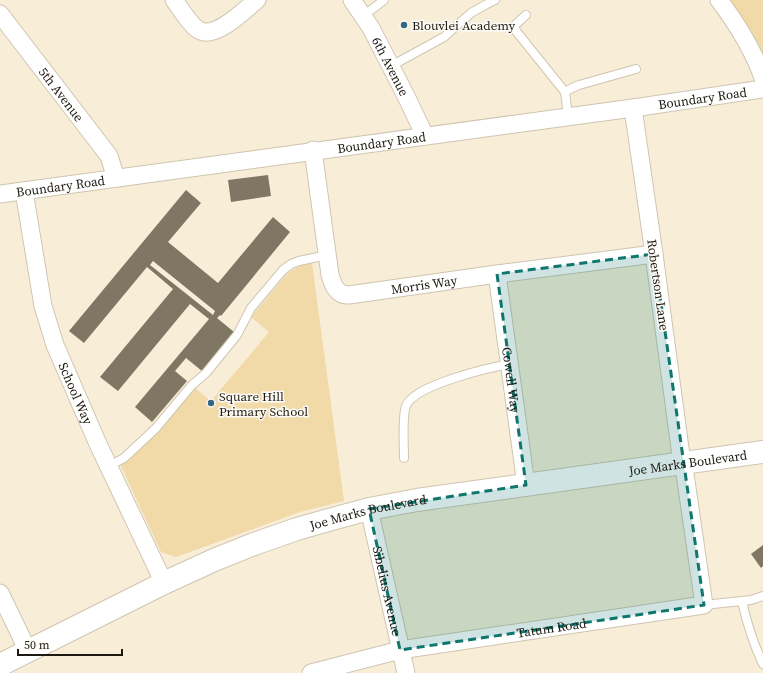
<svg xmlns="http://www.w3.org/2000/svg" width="763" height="673" viewBox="0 0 763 673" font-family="'Source Serif 4',serif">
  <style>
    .green { fill: #f1d9a8 }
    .building { fill: #7f7663; fill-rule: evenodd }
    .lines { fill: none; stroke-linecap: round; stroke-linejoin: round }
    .lane-casing { stroke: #cfc5b0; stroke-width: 10 }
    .street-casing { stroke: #cfc5b0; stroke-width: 19 }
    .secondary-casing { stroke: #cfc5b0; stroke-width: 24 }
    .lane { stroke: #fff; stroke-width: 8 }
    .street { stroke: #fff; stroke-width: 17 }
    .secondary { stroke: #fff; stroke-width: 22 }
    .marked { fill: #0f766e; fill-opacity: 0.2; stroke: #0f766e; stroke-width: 3; stroke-dasharray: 8 5; stroke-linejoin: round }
    .poi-dot { fill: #336784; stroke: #fefcf7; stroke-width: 1.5 }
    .labels { text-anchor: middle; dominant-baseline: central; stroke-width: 3; stroke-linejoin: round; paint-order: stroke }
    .poi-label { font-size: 13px; fill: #1d1911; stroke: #fefcf7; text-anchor: start }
    .street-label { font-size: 13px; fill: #1d1911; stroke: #fefcf7 }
  </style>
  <rect width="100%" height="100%" fill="#f8eed8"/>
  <path class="green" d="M723,0H763V88Z
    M312,263L344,501L300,512L176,557L161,552L120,464L127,461L159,432L195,388L211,401L269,332L251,317L286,275C293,268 302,265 312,263Z"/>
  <path class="building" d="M268,175L271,196L231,202L228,180Z
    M186,190L201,203L168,242L218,283L273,217L290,232L221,316L220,315L217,318L234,332L202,371L186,358L175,371L187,381L152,422L135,407L209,319L190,304L118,391L100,377L173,289L147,267L84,343L69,331ZM153,261L215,311L213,315L150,265Z
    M763,545V566L761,568L751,554Z"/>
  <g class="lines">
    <defs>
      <path id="lane" d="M526,15L515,25V28L516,31L565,92L572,88L579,85L636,69
        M363,16L384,0
        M391,66L444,37L471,13L485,5L495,0
        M565,92L568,116
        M404,458C404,446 402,416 406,406C414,385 488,368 510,364
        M109,466L124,458L156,428L192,385L206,373L237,335L251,308L283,270L291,264L299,261L327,255
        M742,601C747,624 753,643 763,664
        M704,605L751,600L763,596"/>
      <g id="street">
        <path d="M174,0C180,8 189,23 197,29C214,42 244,10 257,0"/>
        <path id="s1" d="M352,0L371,28L406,96L425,136"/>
        <path d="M719,0C737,24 753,49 763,78"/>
        <path id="s2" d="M0,14L109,156L116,178"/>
        <path id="s3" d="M313,150L330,275C333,285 337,296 349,295L497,274L654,254"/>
        <path id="s4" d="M24,191L43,306L55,345L98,444L164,583"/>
        <path id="s5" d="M0,194L633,108L763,89"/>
        <path id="s6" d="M497,274L526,485"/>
        <path id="s7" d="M369,509L406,673"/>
        <path d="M0,593L28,651"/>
        <path id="s8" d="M311,673L400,650L704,605L685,474L682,463L654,254L633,108"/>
      </g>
      <g id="secondary">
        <path id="s9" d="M0,665L164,583L214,560L254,544L297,529L332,519L369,509L417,500L763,452"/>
      </g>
    </defs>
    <use href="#lane" class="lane-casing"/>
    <use href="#street" class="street-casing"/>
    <use href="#secondary" class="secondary-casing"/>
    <use href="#lane" class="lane"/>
    <use href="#street" class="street"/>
    <use href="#secondary" class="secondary"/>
  </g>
  <path class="marked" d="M654,254L704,605L400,650L369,509L526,485L497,274Z"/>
  <g class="poi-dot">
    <circle cx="404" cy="25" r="4"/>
    <circle cx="211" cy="403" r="4"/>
  </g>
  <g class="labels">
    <g class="poi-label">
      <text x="412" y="25">Blouvlei Academy</text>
      <text x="219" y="396">Square Hill<tspan x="219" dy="15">Primary School</tspan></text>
    </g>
    <g class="street-label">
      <text stroke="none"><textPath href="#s1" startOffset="77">6th Avenue</textPath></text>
      <text stroke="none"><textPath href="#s2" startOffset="101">5th Avenue</textPath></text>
      <text stroke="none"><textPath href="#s5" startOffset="709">Boundary Road</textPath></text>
      <text stroke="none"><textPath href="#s5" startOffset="385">Boundary Road</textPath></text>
      <text stroke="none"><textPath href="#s5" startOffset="61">Boundary Road</textPath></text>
      <text stroke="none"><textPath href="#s3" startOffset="232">Morris Way</textPath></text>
      <text transform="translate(658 285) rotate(82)">Robertson Lane</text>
      <text stroke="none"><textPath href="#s6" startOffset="107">Cowell Way</textPath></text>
      <text stroke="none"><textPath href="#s4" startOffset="210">School Way</textPath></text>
      <text stroke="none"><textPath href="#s9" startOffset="724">Joe Marks Boulevard</textPath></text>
      <text stroke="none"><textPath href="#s9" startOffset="400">Joe Marks Boulevard</textPath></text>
      <text stroke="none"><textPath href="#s7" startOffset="84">Sibelius Avenue</textPath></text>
      <text stroke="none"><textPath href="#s8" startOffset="245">Tatum Road</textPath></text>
    </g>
  </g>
  <path d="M18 649v6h104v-6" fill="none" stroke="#1d1911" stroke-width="2"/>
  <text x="24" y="649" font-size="12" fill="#1d1911" stroke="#fefcf7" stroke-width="3" paint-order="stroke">50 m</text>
</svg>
